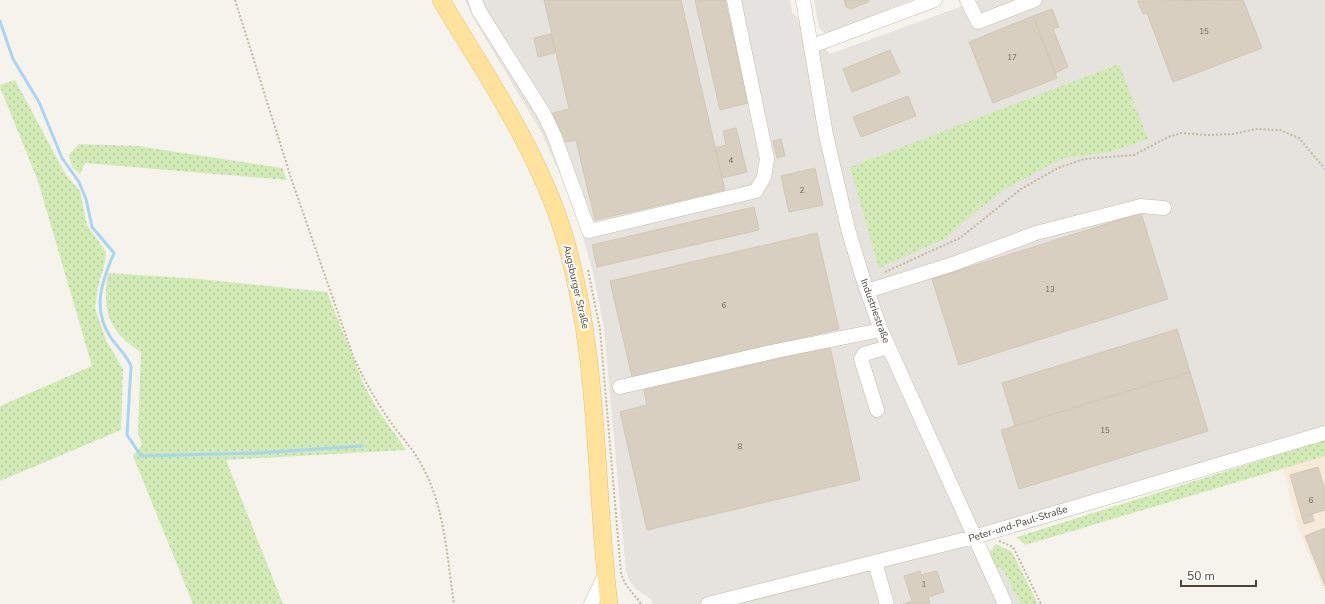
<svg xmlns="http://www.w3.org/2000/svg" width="1325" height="604" viewBox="0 0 1325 604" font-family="'Nunito Sans',sans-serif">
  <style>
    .commercial { fill: #f7ead8 }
    .industrial { fill: #e6e2dd }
    .grass { fill: url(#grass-dots) }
    .parking { fill: #e5e3e0 }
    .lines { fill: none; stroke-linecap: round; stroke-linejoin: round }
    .stream { stroke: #a9d4f2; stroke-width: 3 }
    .building { fill: #d8cfc1; stroke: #d3c7b4 }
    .minor-casing { stroke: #c2bbae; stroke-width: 15 }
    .major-casing { stroke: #e6c16a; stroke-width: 18 }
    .path { stroke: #c4b79f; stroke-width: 2; stroke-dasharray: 2 2; stroke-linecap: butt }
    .minor { stroke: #fff; stroke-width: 14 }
    .major { stroke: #ffe39c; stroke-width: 17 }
    .labels { text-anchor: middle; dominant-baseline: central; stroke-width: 4; stroke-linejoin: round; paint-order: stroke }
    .number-label { font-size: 8px; fill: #6e675b }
    .street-label { font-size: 10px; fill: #4b4439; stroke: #fff }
  </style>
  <defs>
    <pattern id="grass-dots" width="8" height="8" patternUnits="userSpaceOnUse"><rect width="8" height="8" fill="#d2eab5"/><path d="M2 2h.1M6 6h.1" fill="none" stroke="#b6ca9c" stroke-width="1.8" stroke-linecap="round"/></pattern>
  </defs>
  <rect width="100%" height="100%" fill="#f6f3ec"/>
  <path class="commercial" d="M1325,456V592L1298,528L1283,468Z"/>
  <path class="industrial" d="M465,0H790L792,12L830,54L979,0H1325V429L976,534L1006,604H653L652,600L636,589L629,580L626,571L604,328L593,272L580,227L562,178L541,132L473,17Z
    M814,0H911L829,33H824L819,28Z"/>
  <path class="grass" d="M1119,64L1148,139L1110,152L1064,158L1007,188L974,213L946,238L879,268L850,167Z
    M15,80L66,175L80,191L87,225L106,252L105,262L98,287L95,308L106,340L123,369L121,430L0,481V406L92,366L38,181L0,87V85Z
    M79,144L137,146L282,168L287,180L85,163L80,174L72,167L69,155Z
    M108,273L199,279L327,292L363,383L376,407L406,450L226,460L283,604H193L133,456L142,445L138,433L141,352C108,331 102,311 108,273Z
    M1325,440V456L1025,545L1017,537Z
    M996,544L1012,552L1038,604H1020L1003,570L993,565L989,553Z"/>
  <path class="parking" d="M741,0H788L797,39L793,40L814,131L774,140Z
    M993,565L1003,570L1020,604H1013Z"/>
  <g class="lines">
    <path class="stream" d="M0,21L13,59L39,102L62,158L79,182L86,199L92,227L114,253C101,283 92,310 111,338C118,348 126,354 131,366L127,435L141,456L258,453L362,446"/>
  </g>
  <path class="building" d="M544,0H681L725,190L595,220L576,140L560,143L553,113L569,109Z
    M695,0H725L748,103L720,110Z
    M844,0H869L868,2L851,9L846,7Z
    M1243,0L1262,48L1173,82L1147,13L1143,14L1138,1Z
    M1052,9L1059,27L1053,29L1068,67L1055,73L1033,16Z
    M1033,16L1057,78L993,103L969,42Z
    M551,34L555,53L538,57L534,38Z
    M890,50L900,73L852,92L843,69Z
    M908,96L916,116L861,137L853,117Z
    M736,128L747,172L722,178L715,148L726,145L723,131Z
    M781,139L785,156L777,158L773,141Z
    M815,168L823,205L789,212L781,176Z
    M754,207L759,230L597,267L592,245Z
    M1141,213L1168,299L959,365L932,279Z
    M817,233L839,329L632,377L610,281Z
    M1177,329L1190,372L1015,426L1002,383Z
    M830,347L860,480L647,530L620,412L647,405L644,390Z
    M1190,372L1208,431L1019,489L1001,430Z
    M1318,467L1325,489V510L1302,517L1290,475Z
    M1312,514L1314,521L1304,524L1302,517Z
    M1325,528V586L1305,536Z
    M920,571L921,575L937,571L944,592L928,597L930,604H903L912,601L904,576Z"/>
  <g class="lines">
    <defs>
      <path id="minor" d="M475,0L479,11L544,114L554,135L589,231L756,191L764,177L767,159L734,0
        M803,0L826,135L848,229L864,282L881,330L1005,604
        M967,0L978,22L1035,0
        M812,46L935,0
        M867,291L953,264L1036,233L1141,206L1164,208
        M620,387L776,351L881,330
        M877,410L861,359L864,354L888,347
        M875,563L887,604
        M591,604L605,575
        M708,604L974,537L1325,433"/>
      <path id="major" d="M441,0C485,73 538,151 563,232C600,353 594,480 609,604"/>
    </defs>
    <use href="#minor" class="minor-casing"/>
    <use href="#major" class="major-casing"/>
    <path class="path" d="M235,0L292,181L353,356C364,380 377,403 392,424C402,438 414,450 422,466C445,507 447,558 454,604
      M588,270L600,329L621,573C626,589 633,592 641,604
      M885,272L960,238L1021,189L1058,168L1084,159L1134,155L1168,137L1182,133L1207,135L1233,134L1256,129L1280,130L1299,138L1325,169
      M999,541L1013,547L1041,604"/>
    <use href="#minor" class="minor"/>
    <use href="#major" class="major"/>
  </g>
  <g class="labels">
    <g class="number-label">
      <text x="1204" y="31">15</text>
      <text x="1012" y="57">17</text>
      <text x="731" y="160">4</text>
      <text x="802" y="190">2</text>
      <text x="1050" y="289">13</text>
      <text x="724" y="305">6</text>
      <text x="1105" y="430">15</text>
      <text x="740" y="446">8</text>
      <text x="1311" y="500">6</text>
      <text x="924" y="584">1</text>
    </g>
    <g class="street-label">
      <text transform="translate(576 287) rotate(77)">Augsburger Straße</text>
      <text transform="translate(875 311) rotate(70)">Industriestraße</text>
      <text transform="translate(1018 524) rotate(-17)">Peter-und-Paul-Straße</text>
    </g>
  </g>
  <path d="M1181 580v6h75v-6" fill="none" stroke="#4b4439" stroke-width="2"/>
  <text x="1187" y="580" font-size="12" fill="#4b4439" stroke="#ffffff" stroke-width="3" paint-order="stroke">50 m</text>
</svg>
